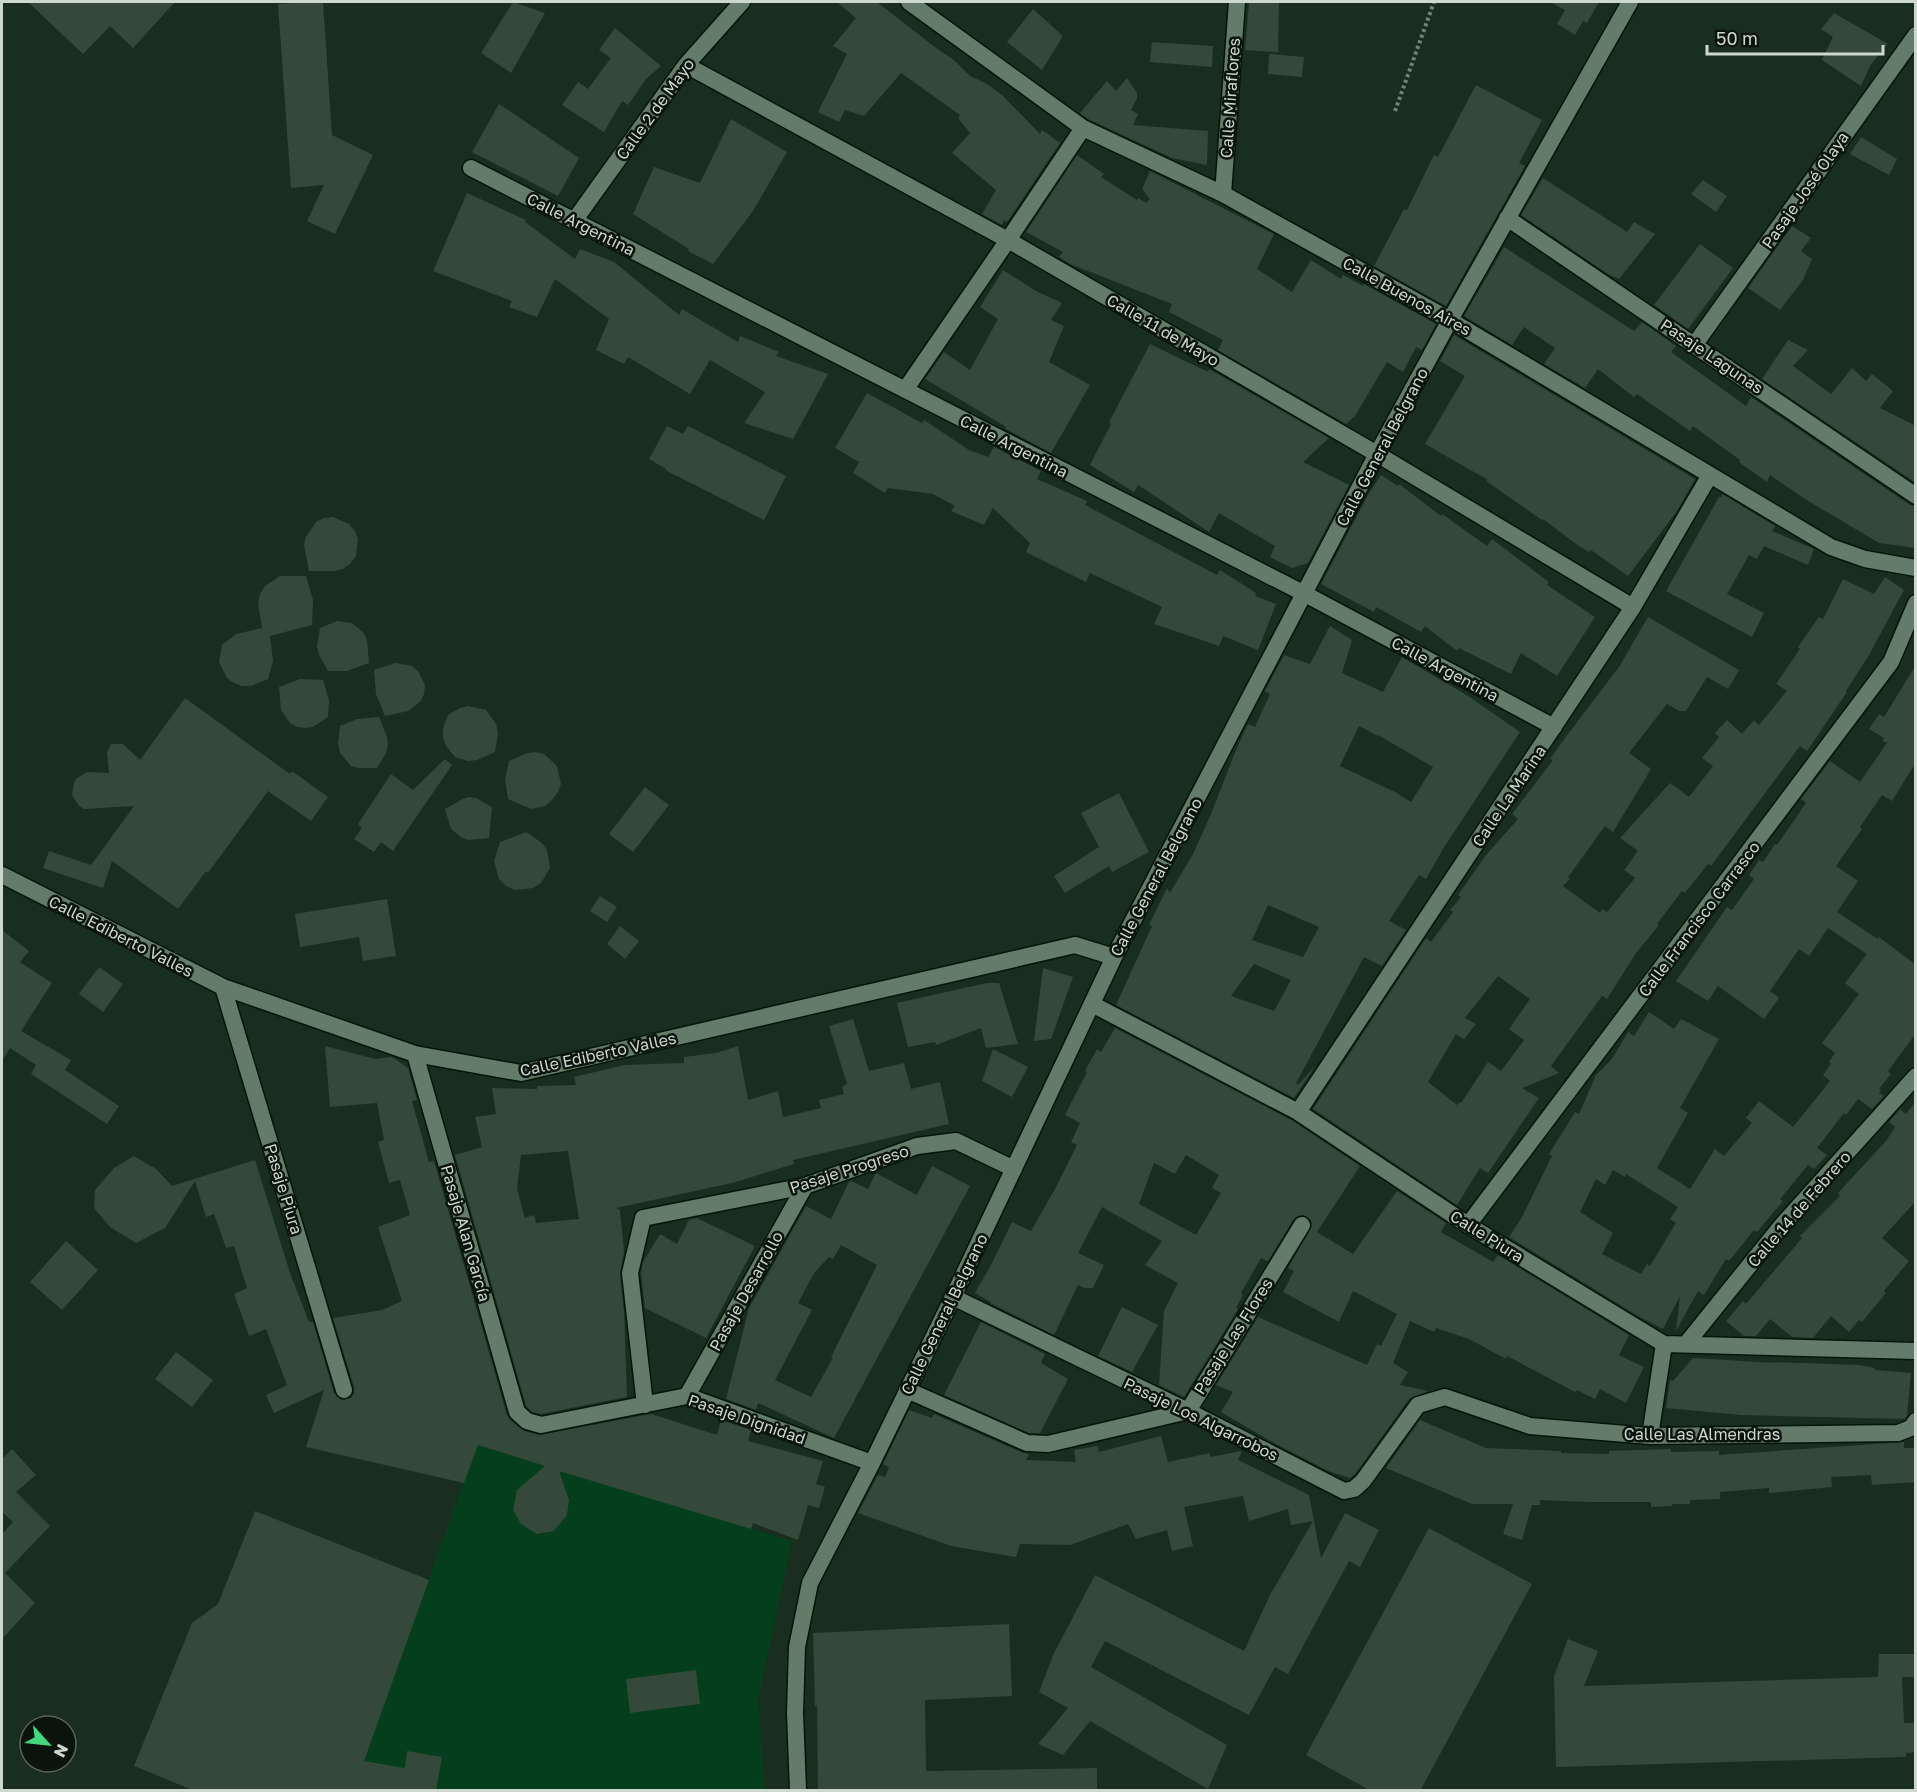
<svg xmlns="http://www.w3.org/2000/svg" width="1917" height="1792" viewBox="0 0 1917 1792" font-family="'Golos Text',sans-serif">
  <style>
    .green { fill: #043e1c }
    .building { fill: #344939; fill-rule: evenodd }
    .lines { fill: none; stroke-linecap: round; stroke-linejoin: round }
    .minor-casing { stroke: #041608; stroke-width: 19 }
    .path { stroke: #738377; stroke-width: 4; stroke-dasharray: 3 3; stroke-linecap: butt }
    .minor { stroke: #647b69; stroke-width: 16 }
    .labels { text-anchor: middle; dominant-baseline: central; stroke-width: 5; stroke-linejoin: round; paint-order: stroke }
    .street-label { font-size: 16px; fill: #ccd8ce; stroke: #0b130d }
  </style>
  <rect width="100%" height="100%" fill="#1a2e1f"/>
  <path class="green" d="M477,1445L792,1541L758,1700L765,1790H353Z"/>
  <path class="building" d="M28,2H175L133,48L110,26L83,54Z
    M309,2H323L332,135L373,155L335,234L307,221L324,185L291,188L278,4Z
    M513,2L545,13L511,73L481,53Z
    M837,2H877L936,48L954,60L970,76L987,84L1002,95L1040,134L1042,130L1060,143L1007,222L1004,220L1002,225L982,214L996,190L952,153L970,133L958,118L960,115L901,73L864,116L845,110L839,122L818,112L847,54L833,46L856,18Z
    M1249,2H1279L1278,52L1245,50Z
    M1550,2H1599L1587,23L1583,21L1575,35L1557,24L1565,10Z
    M1033,9L1063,36L1042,70L1007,42Z
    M1834,13L1888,44L1871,64L1861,86L1822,60L1833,37L1821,29Z
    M615,28L661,66L646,79L628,105L622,101L604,132L562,105L578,82L588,89L611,58L599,50Z
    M1152,42L1213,46L1212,67L1150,62Z
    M1269,54L1304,57L1302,77L1268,74Z
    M1127,78L1137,93V98L1131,110L1138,114L1133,125L1208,131L1207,165L1172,158L1088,119L1080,113L1107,81L1116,91Z
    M1476,85L1542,120L1519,163L1525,166L1446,306L1374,266L1404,209L1407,210L1434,155L1438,157Z
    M499,104L579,158L558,196L472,152Z
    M731,119L787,152L753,211L713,264L688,251L689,249L633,214L654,167L700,183Z
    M1861,137L1897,159L1889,175L1850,154Z
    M1077,155L1104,174L1101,177L1137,200L1138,198L1146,203L1150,199L1142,189L1150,171L1274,234L1257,269L1292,292L1311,260L1341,279L1343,275L1363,286L1364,284L1436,324L1422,350L1416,347L1403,372L1387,362L1355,416L1346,424L1218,350L1223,340L1169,312L1172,304L1070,264L1059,257L1063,252L1026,232Z
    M1543,178L1627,232L1634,222L1655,234L1619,279L1608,274L1521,215Z
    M1703,180L1727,196L1716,212L1691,194Z
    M467,193L526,220L525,222L575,259L580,249L614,262L679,315L682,309L738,342L740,336L779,352L776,356L828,374L793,439L744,423L765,392L710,360L690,394L628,357L624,364L596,350L609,319L555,279L537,317L509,307L512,301L433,271Z
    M1792,226L1811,238L1801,251L1812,259L1803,280L1780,310L1748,288Z
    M1700,244L1733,268L1688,329L1654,305Z
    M1504,247L1634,331L1642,322L1676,346L1671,352L1746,406L1751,397L1910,505L1916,506V548L1879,543L1805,499L1770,475L1767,482L1739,462L1740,460L1693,426L1690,431L1637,394L1634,397L1598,369L1585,388L1544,364L1555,348L1524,327L1512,345L1464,316Z
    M1003,270L1036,291L1062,303L1051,320L1064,326L1049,362L1090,385L1051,453L1006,429L1005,426L925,379L944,352L970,370L998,319L980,307Z
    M1454,335L1695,479L1677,511L1628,576L1591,550L1589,552L1576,544L1543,519L1542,520L1486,481L1488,480L1425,444L1465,376L1440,361Z
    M1788,340L1808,350L1793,366L1831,394L1852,368L1866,381L1872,374L1893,391L1880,408L1916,426V483L1762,379Z
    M1150,344L1208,372L1209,369L1329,438L1303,462L1349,485L1308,563L1292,568L1270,557L1275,546L1219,513L1209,532L1138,485L1134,492L1090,465L1111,424L1109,422Z
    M867,393L922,423L924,420L969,450L988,457L994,447L1041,471L1037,479L1087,501L1085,505L1217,575L1220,570L1256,593L1255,596L1276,604L1258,650L1223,636L1219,646L1154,624L1162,607L1090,573L1086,582L1026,552L1030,543L993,508L984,525L951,511L955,506L933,494L888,488L885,493L853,473L859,462L835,448Z
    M667,426L683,434L688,426L786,476L764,520L665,470L666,469L649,459Z
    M1381,475L1398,486L1399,484L1441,516L1442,514L1487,546L1492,539L1549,582L1547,585L1595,617L1557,676L1521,653L1511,674L1459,648L1457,651L1425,626L1421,632L1376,607L1374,612L1321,584L1368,495Z
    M1722,494L1775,526L1772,531L1814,549L1808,565L1764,546L1757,559L1749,555L1727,594L1764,613L1752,637L1666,591L1719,497L1721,498Z
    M333,517L349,524L355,531L358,539L356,556L350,564L343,569L334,571H309L304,545L306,537L316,522L324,518Z
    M280,576H306L313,600L312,625L270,636L273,661L268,679L251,686H242L234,683L227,678L219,662L222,645L236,634L262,628L258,603L260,594L265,586Z
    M1885,577L1904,590L1869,655L1846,691L1847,692L1807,751L1800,746L1711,866L1708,864L1685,893L1682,891L1657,924L1659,925L1636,953L1607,999L1602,996L1551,1066L1559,1073L1522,1088L1539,1098L1488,1173L1480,1168L1457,1205L1313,1109L1426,938L1431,942L1453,912L1450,910L1461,897L1458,895L1486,855L1518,819L1512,814L1553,760L1550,759L1568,734L1619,667L1648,617L1739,670L1728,689L1707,677L1686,711H1679L1667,704L1629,753L1651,769L1613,832L1605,826L1568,877L1570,879L1563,886L1600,913L1602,909L1607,912L1635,878L1624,870L1638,851L1620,838L1670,783L1689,797L1713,766L1702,758L1719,737L1715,733L1727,720L1742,734L1754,720L1759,725L1787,691L1776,684L1800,649L1798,647L1819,617L1823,619L1843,579L1874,594ZM1498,976L1530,999L1509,1029L1524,1040L1501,1071L1488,1062L1461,1103L1460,1102L1457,1105L1428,1082L1456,1034L1464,1039L1476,1024L1465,1018Z
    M337,621L352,623L364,633L367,640L369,663L347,671H328L319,655L317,646L320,628Z
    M1330,626L1352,640L1342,673L1383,692L1402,657L1468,696L1520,732L1443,849L1426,879L1419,875L1389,921L1406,930L1382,966L1364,957L1296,1083L1298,1085L1316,1065L1294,1098L1116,1005L1152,926L1149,925L1167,888L1170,893L1193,854L1211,814L1236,750L1248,724L1255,727L1270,694L1265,691L1284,655L1310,664ZM1359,726L1378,736V735L1433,767L1411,802L1395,792L1340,766ZM1268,905L1319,927L1303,957L1252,940ZM1254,964L1291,980L1274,1011L1231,996Z
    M396,663L412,666L418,671L425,685L424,694L421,701L408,711L385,716L376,694L374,670Z
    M1916,665V762L1892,801L1882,795L1860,827L1862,829L1836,866L1858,881L1837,912L1878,939L1879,937L1916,965V1033L1888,1071L1891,1074L1879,1089L1881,1090L1879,1093L1884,1096L1872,1109L1858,1099L1846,1115L1844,1113L1817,1148L1827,1155L1814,1169L1808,1165L1780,1199L1783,1201L1757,1232L1754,1230L1729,1261L1726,1259L1704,1295L1698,1291L1676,1331L1680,1296L1663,1329L1638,1316L1509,1237L1522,1217L1552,1156L1549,1154L1575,1112L1579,1114L1596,1075L1612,1059L1628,1032L1634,1036L1649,1012L1674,1029L1681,1019L1719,1039L1680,1108L1688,1113L1657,1168L1690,1189L1715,1149L1724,1156L1752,1123L1746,1118L1759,1101L1793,1127L1830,1081L1823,1075L1831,1064L1829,1062L1835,1053L1822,1043L1859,994L1845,983L1867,954L1828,928L1809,956L1799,949L1770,991L1779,998L1764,1019L1718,986L1708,1001L1676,981L1727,907L1732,910L1754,879L1749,875L1759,860L1763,862L1775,844L1777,845L1806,803L1801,799L1830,761L1860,782L1887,743L1883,741L1884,738L1869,729L1879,714L1884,717ZM1613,1170L1625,1177L1626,1174L1678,1207L1670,1219L1676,1223L1650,1266L1647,1264L1641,1274L1602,1254L1613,1233L1580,1212L1596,1179L1605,1185Z
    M300,679L323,680L329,700L328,717L313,727L305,728L297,727L290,723L281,710L279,687Z
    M185,698L290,774L292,771L328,797L311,821L268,791L208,873L206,871L178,909L112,861L103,888L43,868L49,851L91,865L134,806L84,809L79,806L72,795L74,783L77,778L87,772L109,773L107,752L111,744H123L140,760Z
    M468,706L486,710L496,724L498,733L495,752L477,760L468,761L455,757L446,746L443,737V728L448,715L460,708Z
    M379,717L387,737L388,745L386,753L377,768H359L351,766L340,753L338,744L340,726L357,719Z
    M536,752L544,754L557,766L561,784L558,792L552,800L545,806L531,809L508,799L505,779L509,761L527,753Z
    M445,759L452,765L393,851L381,842L374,852L354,839L362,828L358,824L391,774L413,790Z
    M645,787L669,805L633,852L609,834Z
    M1119,793L1149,852L1112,872L1109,866L1065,893L1054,876L1099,847L1081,813Z
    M469,797L476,798L492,807L489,838L469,840L462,838L451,829L445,809L463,799Z
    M526,832L542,843L547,850L550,868L541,883L533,888L515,890L506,886L499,879L494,861L500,842Z
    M600,896L617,907L607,922L590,911Z
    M387,899L396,956L363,961L359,937L300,947L295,914Z
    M620,926L639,941L625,959L607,944Z
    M2,930L29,951L20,962L52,983L21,1031L71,1060L65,1070L119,1106L107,1124L31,1074L36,1065L10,1048L2,1061Z
    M99,967L123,984L103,1012L79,994Z
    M1043,968L1073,977L1051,1039L1034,1041Z
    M987,983H999L1018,1044L986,1048L981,1028L936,1045L935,1042L908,1047L897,1003Z
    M853,1019L869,1071L904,1063L911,1089L940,1082L949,1124L793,1160L794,1164L732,1183L616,1208L620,1210L624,1252L620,1274L624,1311L627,1397L541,1414L532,1412L526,1406L455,1155L482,1147L475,1117L496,1114L492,1088L537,1089V1086L576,1085L574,1077L612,1068L625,1065L684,1063V1057L716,1053L738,1046L748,1100L778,1091L783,1117L821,1108L819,1100L844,1094L842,1087L847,1084L829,1026ZM568,1151L579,1219L536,1223L534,1215L525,1218L517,1189L521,1155Z
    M1115,1028L1293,1121L1360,1166L1317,1232L1353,1254L1397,1191L1446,1223L1441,1232L1493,1262L1498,1255L1629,1335L1619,1355L1644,1367L1626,1403L1600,1389L1595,1399L1577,1390L1575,1392L1507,1356L1506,1359L1469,1339L1436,1328L1434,1332L1410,1321L1393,1363L1408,1372L1400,1385L1428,1391L1409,1399L1355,1474L1350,1478L1328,1471L1276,1444L1221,1412L1233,1392L1216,1385L1258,1317L1367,1365L1377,1344L1381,1346L1397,1314L1353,1291L1339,1322L1283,1292L1294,1271L1288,1268L1312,1226L1311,1220L1303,1215L1298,1216L1293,1220L1268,1261L1261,1258L1241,1293L1243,1295L1236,1308L1238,1309L1184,1397L1159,1385L1164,1311L1178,1283L1145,1265L1162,1241L1102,1207L1078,1253L1104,1265L1093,1288H1085L1078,1285L1054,1335L990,1303L991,1302L975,1293L992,1263L1012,1222L1031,1231L1055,1189L1077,1145L1071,1142L1080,1123L1065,1115L1087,1072L1085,1071L1097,1049L1101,1052ZM1186,1155L1219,1175L1212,1188L1221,1193L1196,1235L1139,1204L1154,1163L1175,1174Z
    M325,1046L375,1059L392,1057L408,1068L417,1100L412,1101L429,1162L434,1161L507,1415L510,1420L524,1431L539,1435L651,1414L717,1435L721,1420L751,1430L748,1441L823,1461L816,1484L825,1487L819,1508L808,1505L798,1540L753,1523L751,1529L559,1471L569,1500L567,1515L554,1531L537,1534L521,1524L513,1510L517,1490L545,1466L478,1445L464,1483L306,1447L324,1390L274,1413L266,1395L287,1385L266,1329L249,1336L234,1294L247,1288L234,1246L226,1248L214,1214L206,1217L195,1181L165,1228L136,1243L110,1227L94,1208L95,1190L114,1168L134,1156L156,1169L172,1186L255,1160L290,1273L309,1322H313L334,1393L341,1400L351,1398L354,1393V1387L333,1318L382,1310L402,1301L378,1227L410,1215L400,1180L389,1183L378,1142L384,1140L377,1103L330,1107Z
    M993,1049L1028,1067L1012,1097L982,1081Z
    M1916,1101V1201L1882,1238L1909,1261L1884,1291L1886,1293L1862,1322L1859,1320L1849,1332L1831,1316L1813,1338L1792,1337L1770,1319L1756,1336H1744L1726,1321L1743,1301L1746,1304L1802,1238L1800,1236L1840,1196L1838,1193L1886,1141L1895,1127L1889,1122L1900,1109L1906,1114Z
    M932,1166L970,1186L834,1438L758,1403L756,1410L726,1399L749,1308L806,1206L831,1219L849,1182L851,1181L868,1189L876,1173L917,1195ZM841,1245L877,1265L831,1357L833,1358L811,1397L775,1380L812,1310L798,1303L814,1273L829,1257L833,1259Z
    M697,1218L755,1246L706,1338L645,1308L641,1274L643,1262L660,1234L677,1244L689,1220Z
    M66,1241L98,1270L62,1310L30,1282Z
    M1122,1307L1158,1325L1132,1372L1098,1356Z
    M981,1322L1045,1354L1041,1363L1068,1379L1040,1433H1029L944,1395Z
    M176,1352L213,1380L192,1407L155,1379Z
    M1693,1358L1776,1363L1774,1362L1860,1365L1875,1368V1370L1911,1373L1907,1416L1904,1419L1741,1415L1666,1408L1670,1380L1673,1381Z
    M909,1410L932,1418L934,1414L1023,1453L1029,1454L1026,1460L1076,1462L1074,1450L1098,1446L1099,1452L1161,1436L1168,1462L1210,1453V1457L1242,1451L1238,1460L1309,1495L1321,1558L1345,1513L1379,1530L1360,1567L1349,1561L1288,1674L1275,1667L1249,1715L1105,1641L1091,1667L1227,1745L1208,1789L1090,1721L1063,1755L1038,1744L1068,1708L1039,1692L1054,1653L1095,1575L1244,1651L1270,1595L1313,1521L1291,1525L1288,1509L1249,1521L1243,1496L1184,1507L1193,1546L1172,1551L1167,1530L1136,1539L1128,1524L1070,1545L1020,1544L1016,1557L951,1546L858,1513L878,1475L885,1477L889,1467L883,1464Z
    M1420,1420L1486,1448L1561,1451V1453L1609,1454V1451L1671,1449V1452L1719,1451V1455L1904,1442V1448H1916V1482L1872,1485L1871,1475L1831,1477L1832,1487L1769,1493V1488L1720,1492V1499L1690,1500V1504H1672V1506L1651,1507V1502H1587L1540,1500V1505H1532L1522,1540L1503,1534L1513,1504H1472L1386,1468Z
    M12,1449L36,1475L16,1492L50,1526L5,1573L35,1603L2,1639V1534L13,1522L2,1512V1459Z
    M255,1511L429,1580L364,1761L405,1768L407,1751L442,1757L436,1791H195L134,1766L192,1623L218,1604Z
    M1429,1528L1532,1584L1420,1791H1371L1306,1755Z
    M1009,1624L1012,1696L925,1700L926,1771L1097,1768V1791H818L817,1705L815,1706L813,1633Z
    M1568,1639L1598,1651L1584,1686L1878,1677L1879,1654H1916V1677H1902L1904,1723H1916V1752L1906,1753V1757L1556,1767L1554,1676Z
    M696,1670L700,1704L630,1713L626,1679Z"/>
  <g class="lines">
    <defs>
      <path id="minor" d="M909,2L1083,128L1223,194L1450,320L1831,547L1865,559L1916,568
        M686,65L1008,240L1377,454L1633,607
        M471,168L1305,594L1554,727
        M1223,194L1237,2
        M1507,218L1916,496
        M574,221L686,65L742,2
        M1695,344L1916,35
        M905,390L1008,240L1083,128
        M2,875L223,987L415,1054L521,1073L1075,945L1114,957
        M223,987L344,1390
        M1092,1004L1298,1112L1468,1225L1664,1344L1916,1351
        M415,1054L517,1412L527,1421L541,1425L687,1396L872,1463
        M1298,1112L1633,607L1710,475
        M1468,1225L1891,662L1916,603
        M953,1297L1188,1411L1344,1491L1354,1489L1363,1481L1418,1405L1445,1397L1530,1426L1650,1436L1898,1433L1911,1428L1916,1421
        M1686,1344L1782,1225L1916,1076
        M907,1390L1027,1443L1048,1444L1188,1411L1302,1225
        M687,1396L805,1186
        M645,1405L630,1273L643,1218L805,1186L917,1146L956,1141L1014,1169
        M1650,1436L1664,1344
        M798,1790L795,1713L797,1647L810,1583L872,1463L953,1297L1114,957L1377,454L1450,320L1630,2"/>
    </defs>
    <use href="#minor" class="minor-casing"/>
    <path class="path" d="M1395,111L1434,2"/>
    <use href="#minor" class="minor"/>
  </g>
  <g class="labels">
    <g class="street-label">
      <text transform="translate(1230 98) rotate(-86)">Calle Miraflores</text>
      <text transform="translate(655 109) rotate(-54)">Calle 2 de Mayo</text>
      <text transform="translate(1805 190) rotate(-55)">Pasaje José Olaya</text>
      <text transform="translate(581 224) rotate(27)">Calle Argentina</text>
      <text transform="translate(1407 296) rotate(29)">Calle Buenos Aires</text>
      <text transform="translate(1163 330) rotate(30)">Calle 11 de Mayo</text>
      <text transform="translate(1712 356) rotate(34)">Pasaje Lagunas</text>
      <text transform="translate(1014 446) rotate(27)">Calle Argentina</text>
      <text transform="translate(1382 447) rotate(-62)">Calle General Belgrano</text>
      <text transform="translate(1445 669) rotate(28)">Calle Argentina</text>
      <text transform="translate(1509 796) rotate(-56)">Calle La Marina</text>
      <text transform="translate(1156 877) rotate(-62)">Calle General Belgrano</text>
      <text transform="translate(1699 919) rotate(-53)">Calle Francisco Carrasco</text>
      <text transform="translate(121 936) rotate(27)">Calle Ediberto Valles</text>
      <text transform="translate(598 1054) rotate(-12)">Calle Ediberto Valles</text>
      <text transform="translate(849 1169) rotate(-18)">Pasaje Progreso</text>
      <text transform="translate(284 1189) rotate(73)">Pasaje Piura</text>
      <text transform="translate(1799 1209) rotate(-49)">Calle 14 de Febrero</text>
      <text transform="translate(466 1233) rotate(74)">Pasaje Alan García</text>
      <text transform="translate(1487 1236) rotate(32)">Calle Piura</text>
      <text transform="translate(746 1291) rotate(-61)">Pasaje Desarrollo</text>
      <text transform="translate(944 1314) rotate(-64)">Calle General Belgrano</text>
      <text transform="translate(1233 1336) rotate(-58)">Pasaje Las Flores</text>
      <text transform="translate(747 1419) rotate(19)">Pasaje Dignidad</text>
      <text transform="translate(1201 1419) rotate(26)">Pasaje Los Algarrobos</text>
      <text x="1702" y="1434">Calle Las Almendras</text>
    </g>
  </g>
  <rect width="1917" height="1792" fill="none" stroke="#ccd8ce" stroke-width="6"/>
  <g transform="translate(48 1744) rotate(117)"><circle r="28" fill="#0b130d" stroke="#58625a" stroke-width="1.5"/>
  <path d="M0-4.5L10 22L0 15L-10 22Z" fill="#44d77b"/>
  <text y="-9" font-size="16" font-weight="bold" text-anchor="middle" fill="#ccd8ce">N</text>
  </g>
  <path d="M1707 45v9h176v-9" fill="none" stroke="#ccd8ce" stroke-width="3"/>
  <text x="1716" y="45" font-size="18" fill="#ccd8ce" stroke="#0b130d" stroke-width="4.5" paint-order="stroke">50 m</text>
</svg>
